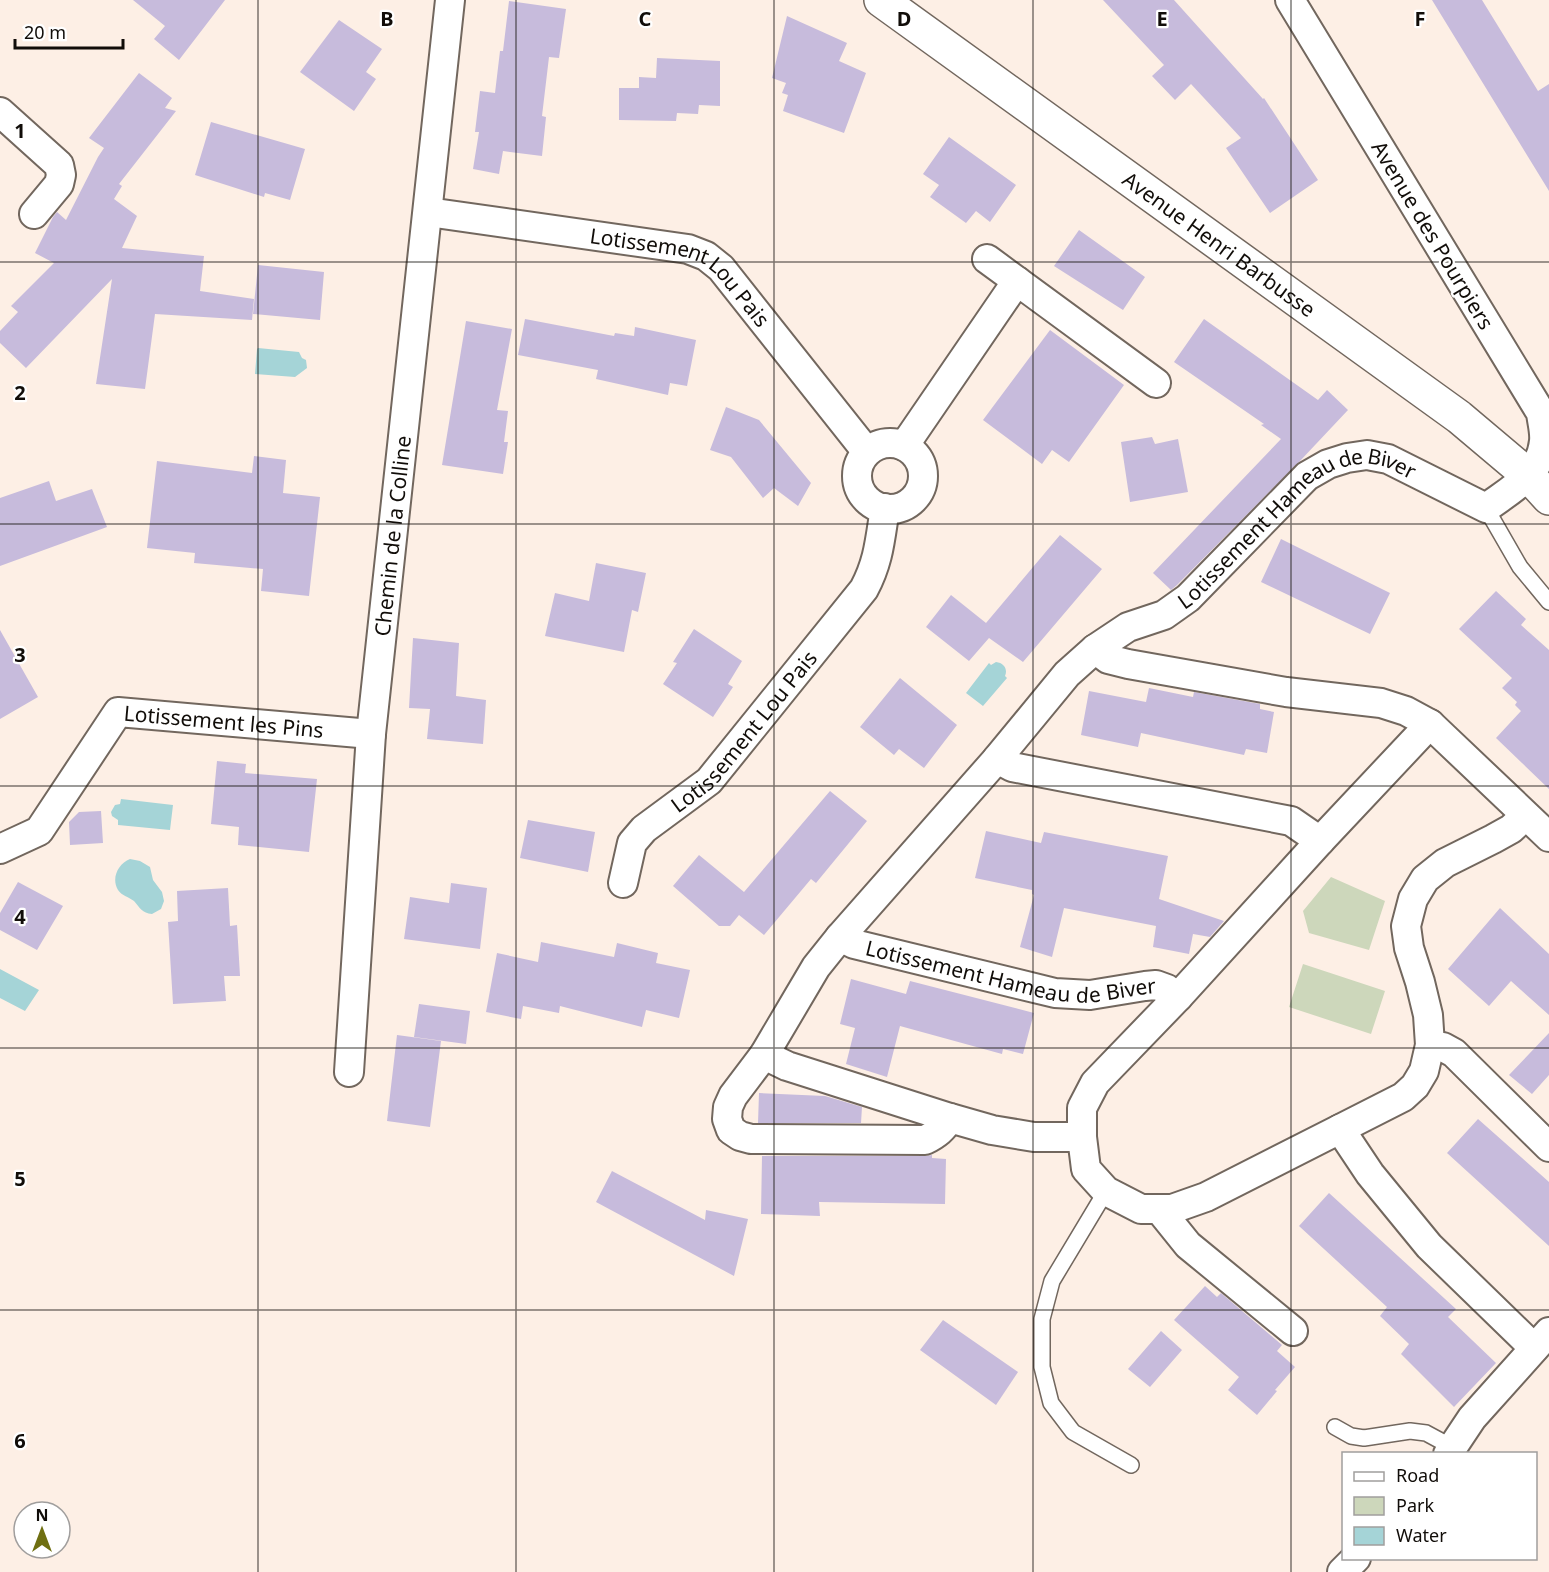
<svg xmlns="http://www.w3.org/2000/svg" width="1549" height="1572" viewBox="0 0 1549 1572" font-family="'Noto Sans',sans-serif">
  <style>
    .green { fill: #cdd7bb }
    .water { fill: #a5d4d7 }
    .building { fill: #c7bbdc }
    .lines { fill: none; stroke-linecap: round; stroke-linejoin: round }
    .lane-casing { stroke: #72675e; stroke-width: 18 }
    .street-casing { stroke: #72675e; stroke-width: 32 }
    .secondary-casing { stroke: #72675e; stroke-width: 36 }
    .lane { stroke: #fff; stroke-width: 15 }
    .street { stroke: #fff; stroke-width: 28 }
    .secondary { stroke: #fff; stroke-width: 33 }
    .grid { fill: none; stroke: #110d09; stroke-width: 1.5; stroke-opacity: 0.55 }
    .labels { text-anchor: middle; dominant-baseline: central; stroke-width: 4.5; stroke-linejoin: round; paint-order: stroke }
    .street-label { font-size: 21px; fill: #110d09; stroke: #fff }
    .grid-label { font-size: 20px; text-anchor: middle; font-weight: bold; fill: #110d09; stroke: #fff; stroke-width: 4.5; stroke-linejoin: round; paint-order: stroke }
  </style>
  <rect width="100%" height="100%" fill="#fdefe5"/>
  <path class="green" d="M1331,877L1385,901L1369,950L1309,933L1303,911Z
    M1303,964L1385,991L1371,1034L1289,1007Z"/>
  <path class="water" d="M258,348L299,352L302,358L306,360L307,368L295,377L255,374L257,349Z
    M996,662C1004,663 1008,669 1005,676L1007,678L983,706L966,693L989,663L991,665Z
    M121,799L173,805L170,830L118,825V820L112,816L111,812L115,805L120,804Z
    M130,859L140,861L150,867L153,880L162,892L164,901L161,909L152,914C142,913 140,908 134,901C129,897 122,896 118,890C111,878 118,864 130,859Z
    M0,969L39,990L25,1011L0,998Z"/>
  <path class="building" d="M133,0H225L179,60L154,39L165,26Z
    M1103,0H1174L1263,99L1264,98L1318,180L1270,213L1226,148L1241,138L1191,84L1175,100L1152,76L1164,65Z
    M1432,0H1482L1538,91L1549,84V191Z
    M509,1L566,9L559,58L549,57L542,116L546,117L542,156L503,151L499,174L473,169L479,132H475L480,91L495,93L500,51H503Z
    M787,16L847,43L839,61L866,73L844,133L783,111L788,95L782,93L786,83L772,78Z
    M339,20L382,49L366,72L376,79L354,111L300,72Z
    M657,58L720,61V106L699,105L698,114L677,113L676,121L619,120V88H639V77L656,78Z
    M139,73L172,98L165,108L176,111L119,184L122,186L114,199L137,216L122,248L204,256L200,291L254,299L252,320L155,314L145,389L96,384L112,279L26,368L0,343V331L18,312L11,306L54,263L35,253L53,217L57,212L66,220L98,157L104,148L89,138Z
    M211,122L305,149L290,200L265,193L264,197L195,175Z
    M949,137L1016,185L990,222L976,211L966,223L930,197L939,185L923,174Z
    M1079,230L1145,277L1123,310L1054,266Z
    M258,265L324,272L320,320L253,314Z
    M525,319L614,336L615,333L634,336L635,327L696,340L687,386L670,383L668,395L596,379L598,370L518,355Z
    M1204,319L1318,400L1327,390L1348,410L1300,461L1177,585L1171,590L1153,573L1281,439L1261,425L1264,424L1174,362Z
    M466,321L512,329L497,410L508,411L504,442H508L503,474L442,465Z
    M1050,330L1124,385L1069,462L1052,450L1042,464L983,420Z
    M726,407L759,420L811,483L798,506L774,488L763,498L731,457L710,450Z
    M1152,437L1155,444L1178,439L1188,492L1130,502L1121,442Z
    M254,456L286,460L283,493L320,497L309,596L261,591L263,569L194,563L195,553L147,548L157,461L252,473Z
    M49,481L56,501L92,489L107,527L0,566V498Z
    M1060,535L1102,569L1023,662L989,638L969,661L926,627L951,595L986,623Z
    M1281,539L1390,593L1370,634L1261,582Z
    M596,563L646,573L638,612L632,610L624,652L545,636L555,593L589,601Z
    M1496,591L1526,619L1521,625L1549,650V789L1496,738L1521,711L1515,705L1517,702L1502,688L1512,678L1459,629Z
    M694,629L742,661L728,684L733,687L713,717L663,684L677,663L673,662Z
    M0,630L38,697L0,719Z
    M413,638L459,643L456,696L486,700L483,744L427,739L430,709L409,708Z
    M900,678L957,725L924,768L899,749L894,755L860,727Z
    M1149,688L1193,697L1194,692L1260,704V709L1274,712L1267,753L1246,749L1244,755L1141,733L1138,747L1081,735L1089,691L1146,702Z
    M217,761L246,764L245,773L317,779L309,852L238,845L239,827L211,824Z
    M830,791L867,821L816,883L811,879L764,935L739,915L730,926H719L673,886L699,855L744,892Z
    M101,811L103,843L70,845L69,822L79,812Z
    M528,820L595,832L588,872L520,858Z
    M986,831L1041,843L1044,832L1168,856L1159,899L1224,921L1210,937L1193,934L1189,954L1153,947L1156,926L1064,908L1052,957L1020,947L1034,895L1032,894V890L975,878Z
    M18,882L63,906L37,950L0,930V913Z
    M451,883L487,888L480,949L404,939L410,897L449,903Z
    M228,888L230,926L237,925L240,976H224L226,1001L173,1004L168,922L178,921L177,891Z
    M1500,908L1549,954V1015L1511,981L1489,1006L1448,969Z
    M541,942L614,957L617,943L658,953L656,963L690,970L679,1018L646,1010L642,1027L560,1006L559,1013L523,1006L521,1019L486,1012L497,953L538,962Z
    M851,979L906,994L910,981L1034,1013L1023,1054L1003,1049L1002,1054L900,1026L887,1077L846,1064L855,1028L840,1024Z
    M419,1004L470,1011L466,1044L414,1037Z
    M1549,1033V1075L1532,1094L1509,1075Z
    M397,1035L441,1041L430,1127L387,1121Z
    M759,1093L825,1096L862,1107L861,1123H758Z
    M1478,1119L1549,1182V1246L1447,1153Z
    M932,1155V1158L946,1159L945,1204L819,1202L820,1216L761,1214L762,1156H925Z
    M612,1171L705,1220L706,1210L748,1219L734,1276L596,1202Z
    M1329,1193L1456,1309L1448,1317L1496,1363L1454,1407L1401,1354L1409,1344L1380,1316L1387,1307L1299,1226Z
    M1205,1286L1217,1297L1221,1293L1282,1345L1277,1351L1295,1367L1275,1390L1277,1391L1257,1415L1228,1390L1239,1377L1174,1320Z
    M943,1320L1018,1372L996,1405L920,1350Z
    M1161,1331L1182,1350L1150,1387L1128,1369Z"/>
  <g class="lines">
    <defs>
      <path id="lane" d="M1486,508L1520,567L1549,602
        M1106,1191L1052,1281L1042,1319V1367L1051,1403L1073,1432L1131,1465
        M1335,1427L1351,1436L1364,1438L1410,1431L1426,1433L1452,1447"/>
      <g id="street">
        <path d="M0,112L59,165L61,175L59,184L34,214"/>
        <path id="s1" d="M428,212L688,249L706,256L721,268L867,452"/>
        <path d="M987,259L1156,383"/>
        <circle cx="890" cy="476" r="33"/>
        <path d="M904,446L1017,281"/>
        <path d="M1095,649L1108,659L1128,664L1286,692L1381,703L1406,711L1430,724L1549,837"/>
        <path d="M1430,724L1320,841L1178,997L1095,1083L1082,1108V1137L1086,1169L1106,1191L1141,1209H1172L1206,1197L1340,1129L1403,1097L1415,1086L1424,1071L1430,1045L1428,1015L1420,982L1409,948L1406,926L1413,899L1425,879L1445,863L1493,839L1511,829L1525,816"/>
        <path d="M997,759L1012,767L1291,821L1320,841"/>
        <path id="s2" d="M0,849L39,831L118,712L371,734"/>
        <path id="s3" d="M623,883L632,843L644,829L709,781L864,589C879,561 880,539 885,508"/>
        <path id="s4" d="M840,937L854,944L1055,993L1090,995L1145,986L1156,985L1167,989L1178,997"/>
        <path d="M1430,1045L1443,1047L1454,1053L1549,1147"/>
        <path d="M764,1055L787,1066L950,1118L992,1130L1034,1137H1082"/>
        <path id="s5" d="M349,1072L371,734L450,0"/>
        <path id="s6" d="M950,1118C943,1129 937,1134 925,1140L751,1139L740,1136L731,1130L727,1119L728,1107L733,1096L764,1055L816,967L840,937L997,759L1067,674L1095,649L1128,627L1164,615L1188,598L1307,476L1328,464L1347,458L1367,455L1388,459L1486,508C1510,490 1541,475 1544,441C1545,432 1542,422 1541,413L1290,0"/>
        <path d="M1340,1129L1370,1174L1429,1246L1534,1348"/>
        <path d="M1159,1209L1188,1245L1293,1331"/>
        <path d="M1448,1454L1472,1418L1549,1332"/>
        <path d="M1342,1572L1356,1558"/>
      </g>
      <g id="secondary">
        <path id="s7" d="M881,0L1459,417L1529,476L1549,498"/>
      </g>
    </defs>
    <use href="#lane" class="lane-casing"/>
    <use href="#street" class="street-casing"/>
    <use href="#secondary" class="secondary-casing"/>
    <use href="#lane" class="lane"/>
    <use href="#street" class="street"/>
    <use href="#secondary" class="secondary"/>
  </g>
  <path class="grid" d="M258,0V1572M516,0V1572M774,0V1572M1033,0V1572M1291,0V1572M0,262H1549M0,524H1549M0,786H1549M0,1048H1549M0,1310H1549"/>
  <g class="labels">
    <g class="street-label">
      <text transform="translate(1433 235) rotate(59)">Avenue des Pourpiers</text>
      <text stroke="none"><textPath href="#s7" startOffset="417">Avenue Henri Barbusse</textPath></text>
      <text stroke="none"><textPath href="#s1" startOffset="268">Lotissement Lou Pais</textPath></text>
      <text stroke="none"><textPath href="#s5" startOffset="538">Chemin de la Colline</textPath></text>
      <text stroke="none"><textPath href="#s6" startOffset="1088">Lotissement Hameau de Biver</textPath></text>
      <text stroke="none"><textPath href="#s2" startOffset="292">Lotissement les Pins</textPath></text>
      <text stroke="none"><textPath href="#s3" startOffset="200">Lotissement Lou Pais</textPath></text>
      <text stroke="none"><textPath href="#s4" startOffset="176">Lotissement Hameau de Biver</textPath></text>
    </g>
  </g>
  <g class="grid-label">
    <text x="387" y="26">B</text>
    <text x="645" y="26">C</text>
    <text x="904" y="26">D</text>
    <text x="1162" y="26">E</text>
    <text x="1420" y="26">F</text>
    <text x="20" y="138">1</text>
    <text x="20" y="400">2</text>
    <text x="20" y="662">3</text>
    <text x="20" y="924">4</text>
    <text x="20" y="1186">5</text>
    <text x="20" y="1448">6</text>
  </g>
  <rect x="1342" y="1452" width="195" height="108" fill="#ffffff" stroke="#a09e9d" stroke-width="1.5"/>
  <rect x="1354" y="1472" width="30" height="9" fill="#ffffff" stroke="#a09e9d" stroke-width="1.5"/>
  <text x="1396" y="1482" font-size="18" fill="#110d09">Road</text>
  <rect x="1354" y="1497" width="30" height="18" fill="#cdd7bb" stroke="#a09e9d" stroke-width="1.5"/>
  <text x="1396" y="1512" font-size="18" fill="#110d09">Park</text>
  <rect x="1354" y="1527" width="30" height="18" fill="#a5d4d7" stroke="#a09e9d" stroke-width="1.5"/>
  <text x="1396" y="1542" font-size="18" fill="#110d09">Water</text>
  <g transform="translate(42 1530)"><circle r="28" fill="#ffffff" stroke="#a09e9d" stroke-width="1.5"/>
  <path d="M0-4.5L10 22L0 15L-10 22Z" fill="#6f6f11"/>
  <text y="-9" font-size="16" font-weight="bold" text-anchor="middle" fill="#110d09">N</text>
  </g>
  <path d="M15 39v9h108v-9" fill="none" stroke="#110d09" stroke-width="3"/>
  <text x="24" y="39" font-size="18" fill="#110d09" stroke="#ffffff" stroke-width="4.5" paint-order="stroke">20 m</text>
</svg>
